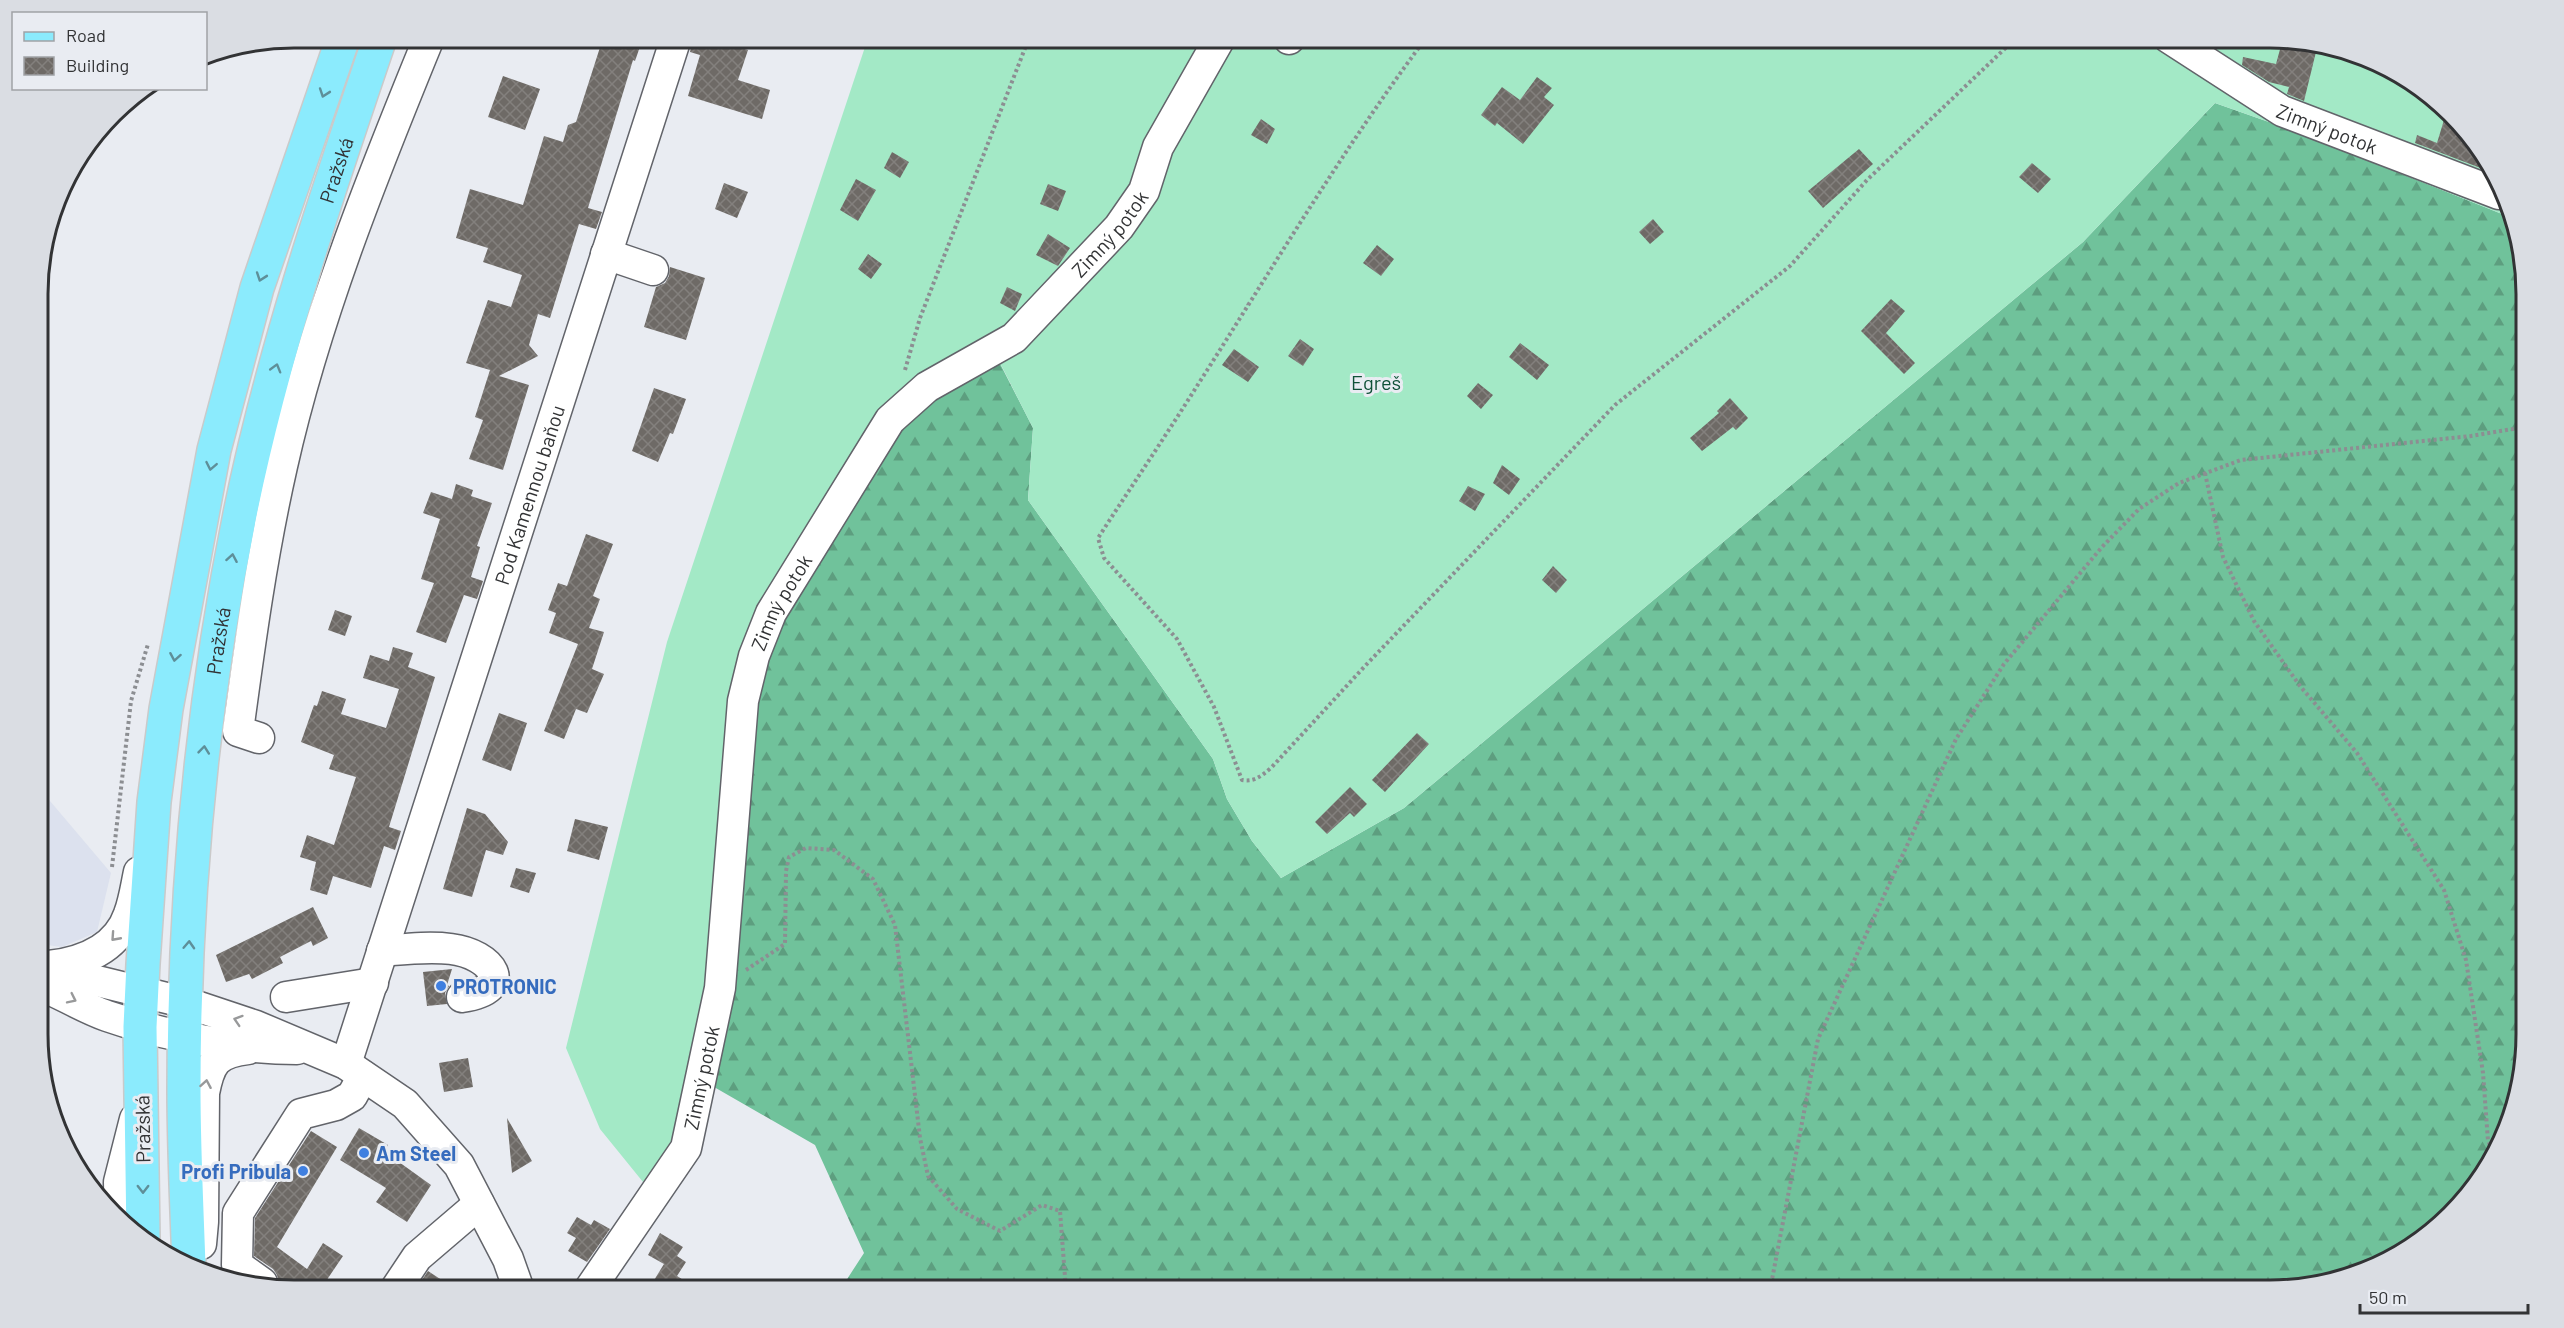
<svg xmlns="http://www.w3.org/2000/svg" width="2564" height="1328" viewBox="0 0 2564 1328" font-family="Barlow,sans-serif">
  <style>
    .built { fill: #dce1ee }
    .forest { fill: url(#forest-firs) }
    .garden { fill: #a3e9c6 }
    .building { fill: url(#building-cross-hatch) }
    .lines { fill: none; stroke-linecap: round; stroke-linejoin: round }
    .minor-casing { stroke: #62646a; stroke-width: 33 }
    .major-casing { stroke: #cacaca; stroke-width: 36 }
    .path { stroke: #8c8e92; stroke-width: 4; stroke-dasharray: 3 3; stroke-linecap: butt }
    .minor { stroke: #fff; stroke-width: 30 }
    .major { stroke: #8bebfd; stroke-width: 33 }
    .oneway { stroke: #5e8f99 }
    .oneway2 { stroke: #98999a }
    .shop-dot { fill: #3f7fe0; stroke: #e9ecf2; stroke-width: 2 }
    .labels { text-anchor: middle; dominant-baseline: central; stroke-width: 6; stroke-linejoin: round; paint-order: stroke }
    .street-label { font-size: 20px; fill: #323335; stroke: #e9ecf2 }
    .park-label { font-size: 20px; fill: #105138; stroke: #e9ecf2 }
    .shop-label { font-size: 20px; font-weight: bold; fill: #366cbe; stroke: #e9ecf2; text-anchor: start }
    .rim { fill: none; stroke: #323335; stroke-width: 3 }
  </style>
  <defs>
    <pattern id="forest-firs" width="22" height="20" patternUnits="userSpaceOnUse" patternTransform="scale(1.5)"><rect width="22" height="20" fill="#70c29b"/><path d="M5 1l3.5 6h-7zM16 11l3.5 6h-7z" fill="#5d9e7f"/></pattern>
    <pattern id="building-cross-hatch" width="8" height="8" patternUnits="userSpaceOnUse" patternTransform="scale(1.5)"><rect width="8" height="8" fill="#6e6a66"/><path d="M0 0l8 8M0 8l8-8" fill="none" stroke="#83807d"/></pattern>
  </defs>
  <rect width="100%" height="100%" fill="#e9ecf2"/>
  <path class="built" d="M39,788L111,873L97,932L62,947L39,944Z"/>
  <path class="forest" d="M2215,103L2294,131L2507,216L2524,261L2526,1034L2500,1148L2463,1203L2412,1247L2352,1277L2286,1290H840L864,1253L815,1145L688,1072L752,675L899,416L992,348L1033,428L1028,500L1213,759L1227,799L1252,841L1281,878L1404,808L2083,242Z"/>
  <path class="garden" d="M868,38H2270L2384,64L2439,101L2483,151L2507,216L2294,131L2215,103L2083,242L1404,808L1281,878L1252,841L1227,799L1213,759L1028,500L1033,428L993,349L899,416L752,675L738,890L656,1198L600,1129L566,1048L667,642Z"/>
  <path class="building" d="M603,38H643L635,61L633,60L588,208L602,212L596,229L579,224L550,318L538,314L529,345L538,356L499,376L529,385L503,470L469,459L483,420L475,417L490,370L466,363L488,300L511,307L522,275L483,262L488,248L456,238L470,189L523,205L544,136L563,142L568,125L576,122Z
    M693,38H710L748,50L738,80L770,90L762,119L688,96L700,55L690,52Z
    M2282,42L2316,52L2304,101L2287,94L2289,87L2269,82L2242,65L2243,57L2276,64Z
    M503,76L540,89L525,130L488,117Z
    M1537,77L1552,88L1544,97L1554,105L1523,144L1497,123L1495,126L1481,115L1502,87L1520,100Z
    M2447,110L2483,151L2491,172L2415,143L2417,135L2437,143Z
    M1261,119L1275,129L1267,144L1251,135Z
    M1859,149L1873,164L1823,208L1808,191Z
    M892,152L909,162L900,178L884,168Z
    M2032,163L2051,179L2038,193L2019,177Z
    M856,179L876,190L858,221L840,210Z
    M724,183L748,192L737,218L715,209Z
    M1048,184L1066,191L1058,211L1040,204Z
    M1653,219L1664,232L1650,244L1639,232Z
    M1048,234L1070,248L1058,266L1036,255Z
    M1377,245L1394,259L1381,276L1363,263Z
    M868,254L882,264L871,279L858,269Z
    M670,267L705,278L686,340L644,327L656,287L665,283L669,276Z
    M1007,287L1022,294L1015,311L1000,303Z
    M1891,299L1905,311L1886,333L1915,363L1904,374L1861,331Z
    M1300,339L1314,349L1303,366L1288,356Z
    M1520,343L1549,365L1537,380L1509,357Z
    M1234,349L1259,367L1248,382L1222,365Z
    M1478,383L1493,395L1481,409L1467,396Z
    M654,388L686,399L673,434L670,433L658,462L632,451Z
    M1730,398L1748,418L1736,430L1733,427L1702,451L1690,438L1719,413L1717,411Z
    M1502,465L1520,479L1509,495L1493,483Z
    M456,484L473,490L471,496L492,503L477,546L480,547L471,577L483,581L477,599L464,595L446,643L416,632L434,583L421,579L440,519L423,513L431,492L452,499Z
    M1468,486L1485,494L1475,511L1459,501Z
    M586,534L613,544L593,596L600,599L589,628L604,632L592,669L604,674L587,713L576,709L564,739L544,731L578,644L549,633L556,613L548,610L558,583L567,586Z
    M1553,566L1567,580L1556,593L1542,580Z
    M335,610L352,616L345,636L328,630Z
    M393,647L413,653L408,667L435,677L389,827L401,831L395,850L384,846L371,888L333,876L327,895L310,890L316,862L300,857L307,835L334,845L356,777L329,769L334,755L301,742L314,705L317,706L322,691L346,699L341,714L386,728L399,689L363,678L370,655L389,661Z
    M499,713L527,723L511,771L482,760Z
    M1417,733L1429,744L1385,792L1372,780Z
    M1350,787L1367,804L1354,817L1350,813L1327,834L1315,822Z
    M467,808L485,814L508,842L503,855L486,850L472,897L443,889Z
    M575,819L608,827L599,860L567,851Z
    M516,868L536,873L529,893L510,887Z
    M313,907L328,938L313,946L311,941L280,957L283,963L252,979L249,974L226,982L216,955Z
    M452,969L447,985L449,986L445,993L447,1004L427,1006L423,972Z
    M468,1058L473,1087L444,1092L439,1063Z
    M507,1118L532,1161L512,1173Z
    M359,1128L388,1145L385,1152L431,1185L407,1222L376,1202L386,1188L340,1160Z
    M311,1131L337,1147L277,1247L307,1269L323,1243L343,1256L320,1290H294L279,1283L277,1275L273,1269L254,1256L255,1218Z
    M577,1217L591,1225L594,1220L610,1229L587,1262L568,1251L576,1238L567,1233Z
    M660,1233L683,1247L677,1256L686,1262L677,1276L699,1290H648L664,1264L648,1255Z
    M428,1271L457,1290H415Z"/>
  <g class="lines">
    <defs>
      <g id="minor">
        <path id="s1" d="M2169,38L2282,111L2499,194"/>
        <path d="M1289,39L1290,38"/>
        <path d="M606,254L653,270"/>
        <path d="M259,738L238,731C250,642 262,554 282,466C315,319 372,177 429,38"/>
        <path d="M382,951C405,949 429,946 451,949C492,954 517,989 462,997"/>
        <path d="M49,966C83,962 117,949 129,914C134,901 136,886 139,872"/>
        <path d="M40,967L187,1003L256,1026L346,1064L405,1104L459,1165L508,1259L519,1290"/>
        <path d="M40,985C62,994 84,1008 107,1016C168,1037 232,1048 297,1049"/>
        <path d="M286,997L373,983"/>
        <path id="s2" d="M346,1064L676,38"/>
        <path d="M120,1221L119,1182L135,1119"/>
        <path d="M201,1244L203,1222L204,1093C210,1062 216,1053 248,1049"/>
        <path d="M262,1283L237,1265L238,1213L301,1114L336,1105L352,1096L363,1076"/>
        <path d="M395,1290L417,1257L479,1204"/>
        <path id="s3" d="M589,1290L686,1148L720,988L743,701L754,656L771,613L890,420L927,387L1014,338L1119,227L1144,191L1158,147L1220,38"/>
      </g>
      <g id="major">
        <path d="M143,1239L140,1027L143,964L154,802L166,709L214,450L257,288L343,38"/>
        <path id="s4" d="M189,1266C187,1207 184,1148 184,1090C184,898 202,702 240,514C273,352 327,194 380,38"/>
      </g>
    </defs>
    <use href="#minor" class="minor-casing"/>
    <use href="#major" class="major-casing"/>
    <path class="path" d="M1426,38C1343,149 1272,269 1197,386C1165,437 1131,487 1098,538L1104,558L1177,639L1214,707L1242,780C1255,782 1261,776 1271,768L1365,666L1615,405L1790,266L1867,180L2016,38
      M905,370L920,318L1029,38
      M2205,473L2223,557L2254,621L2300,686L2357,753L2444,890L2466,960L2483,1073L2488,1141L2495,1154
      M112,867L131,701L148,644
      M746,970L785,944L786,871L789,857L806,848L834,850L873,879L895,925L920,1138L928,1176L957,1209L1000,1231L1042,1205L1060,1211L1066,1290
      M1770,1290L1818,1039L1956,739L2004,664L2102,547L2139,509L2179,483L2241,460L2471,436L2525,427"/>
    <use href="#minor" class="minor"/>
    <use href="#major" class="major"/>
  </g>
  <defs><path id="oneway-chevron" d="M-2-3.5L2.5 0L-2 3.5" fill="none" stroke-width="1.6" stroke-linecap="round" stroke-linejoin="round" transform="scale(1.5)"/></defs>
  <g class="oneway">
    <use href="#oneway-chevron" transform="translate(324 93) rotate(109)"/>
    <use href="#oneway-chevron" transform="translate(261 277) rotate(109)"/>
    <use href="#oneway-chevron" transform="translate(276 368) rotate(-74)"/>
    <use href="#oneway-chevron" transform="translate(211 466) rotate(101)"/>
    <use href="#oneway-chevron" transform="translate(232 558) rotate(-80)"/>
    <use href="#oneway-chevron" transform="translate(175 657) rotate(100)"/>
    <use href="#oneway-chevron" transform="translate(204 750) rotate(-84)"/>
    <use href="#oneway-chevron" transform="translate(189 945) rotate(-87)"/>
    <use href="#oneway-chevron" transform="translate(143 1189) rotate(90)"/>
  </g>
  <g class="oneway2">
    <use href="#oneway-chevron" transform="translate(115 937) rotate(132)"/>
    <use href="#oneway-chevron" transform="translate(72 999) rotate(26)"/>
    <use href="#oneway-chevron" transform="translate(238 1020) rotate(-162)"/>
    <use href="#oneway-chevron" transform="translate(206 1084) rotate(-80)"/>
  </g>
  <g class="shop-dot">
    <circle cx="441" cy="986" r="6"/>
    <circle cx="364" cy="1153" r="6"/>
    <circle cx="303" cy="1171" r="6"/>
  </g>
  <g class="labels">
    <g class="street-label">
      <text stroke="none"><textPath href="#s1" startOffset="183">Zimný potok</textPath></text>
      <text stroke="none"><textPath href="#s4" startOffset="1113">Pražská</textPath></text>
      <text stroke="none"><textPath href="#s3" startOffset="1234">Zimný potok</textPath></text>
      <text stroke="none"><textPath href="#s2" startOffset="598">Pod Kamennou baňou</textPath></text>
      <text stroke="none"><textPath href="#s3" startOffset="730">Zimný potok</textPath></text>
      <text stroke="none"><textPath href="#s4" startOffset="627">Pražská</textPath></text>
      <text stroke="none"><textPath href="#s3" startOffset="244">Zimný potok</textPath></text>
      <text transform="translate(142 1129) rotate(-91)">Pražská</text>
    </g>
    <g class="park-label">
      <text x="1376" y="382">Egreš</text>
    </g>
    <g class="shop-label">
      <text x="453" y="986">PROTRONIC</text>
      <text x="376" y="1153">Am Steel</text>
      <text x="291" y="1171" text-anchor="end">Profi Pribula</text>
    </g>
  </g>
  <path d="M0 0H2564V1328H0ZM294 48H2270A246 246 0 0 1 2516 294V1034A246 246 0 0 1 2270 1280H294A246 246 0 0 1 48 1034V294A246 246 0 0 1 294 48Z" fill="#dadde3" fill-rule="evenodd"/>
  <path class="rim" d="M294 48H2270A246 246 0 0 1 2516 294V1034A246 246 0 0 1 2270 1280H294A246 246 0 0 1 48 1034V294A246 246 0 0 1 294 48Z"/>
  <rect x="12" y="12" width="195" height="78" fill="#e9ecf2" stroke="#a0a2a6" stroke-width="1.5"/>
  <rect x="24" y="32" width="30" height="9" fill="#8bebfd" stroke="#a0a2a6" stroke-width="1.5"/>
  <text x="66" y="42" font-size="18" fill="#323335">Road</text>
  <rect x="24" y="57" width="30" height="18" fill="url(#building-cross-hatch)" stroke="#a0a2a6" stroke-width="1.5"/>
  <text x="66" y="72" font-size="18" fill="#323335">Building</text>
  <path d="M2360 1304v9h168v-9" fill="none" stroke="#323335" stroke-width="3"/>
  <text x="2369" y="1304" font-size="18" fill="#323335" stroke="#e9ecf2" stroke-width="4.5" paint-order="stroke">50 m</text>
</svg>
